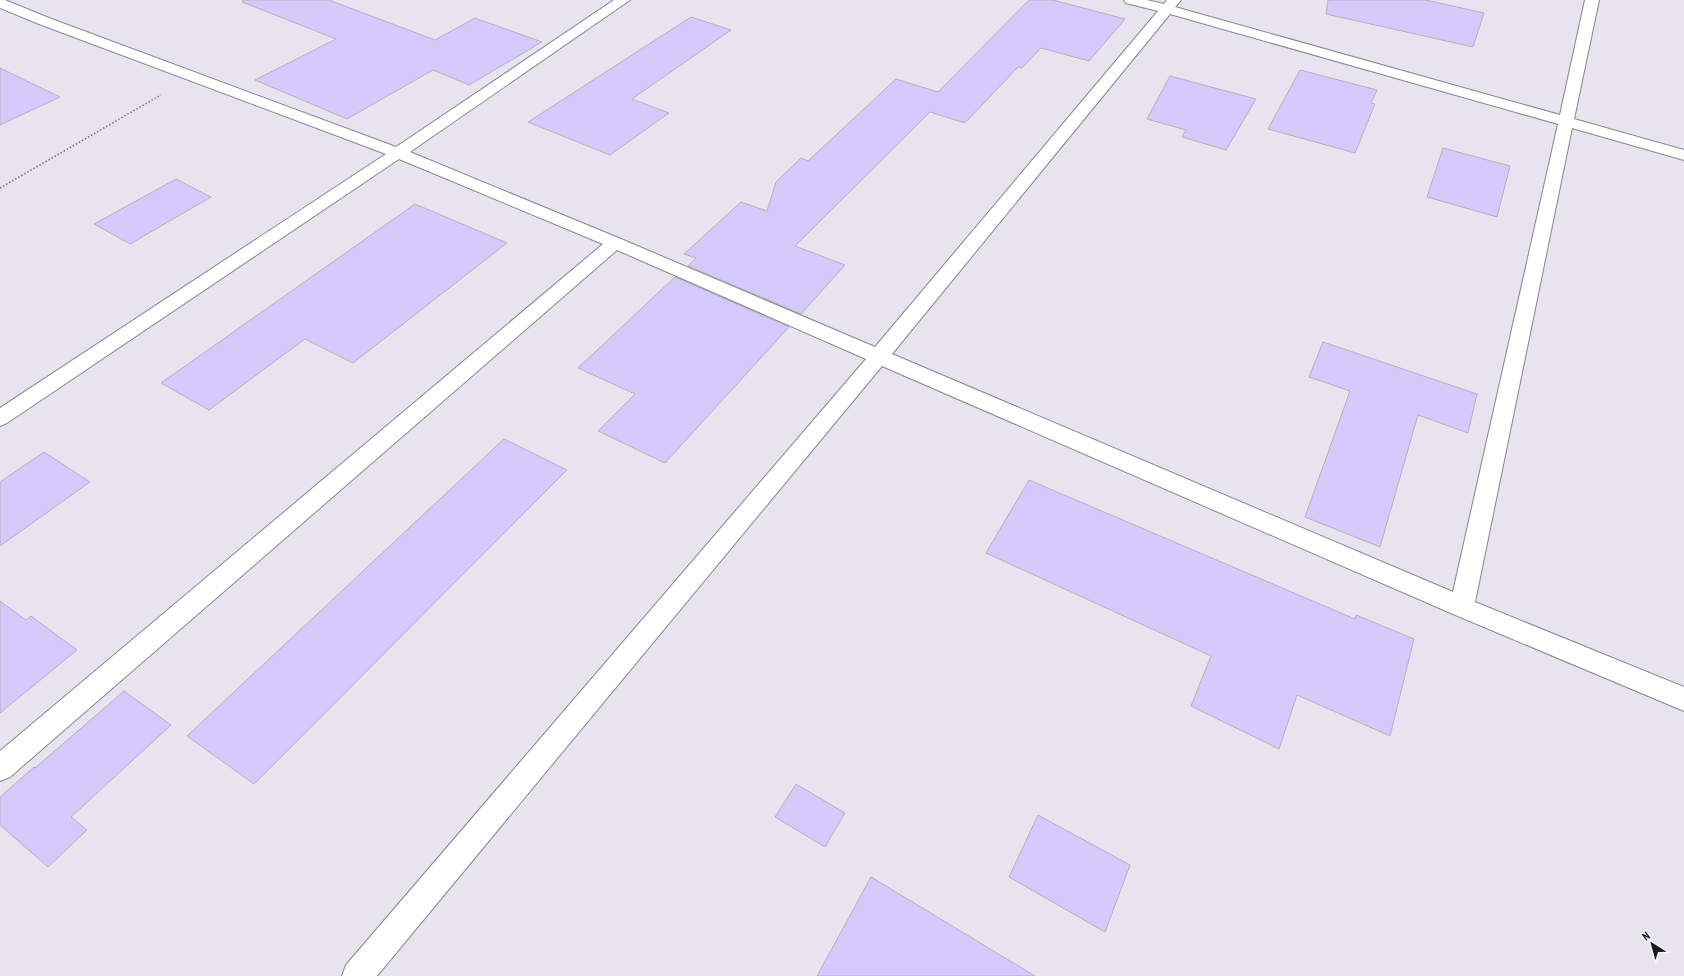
<svg xmlns="http://www.w3.org/2000/svg" width="1684" height="976" viewBox="0 0 1684 976" font-family="'PT Sans Narrow',sans-serif">
  <style>
    .building { fill: #d5c9fb; stroke: #b5b3bd }
    .lines { fill: none; stroke-linecap: round; stroke-linejoin: round }
    .street-casing { stroke: #888690; stroke-width: 2 }
    .path { stroke: #7a7880; stroke-width: 1.5; stroke-dasharray: 1.5 2; stroke-linecap: butt }
    .street { fill: #fff; fill-rule: evenodd }
  </style>
  <rect width="100%" height="100%" fill="#e7e4f0"/>
  <path class="building" d="M243,0H329L435,40L475,18L542,42L469,85L433,70L347,119L255,80L336,39L242,2Z
    M1029,0H1053L1125,19L1089,61L1041,48L1022,68L1018,67L965,123L930,112L795,246L845,265L801,314L688,266L696,258L684,254L741,202L767,211L776,182L801,158L808,161L896,79L938,92Z
    M1328,0H1426L1484,13L1473,47L1326,14Z
    M691,17L731,30L632,99L669,113L610,155L528,122Z
    M0,68L60,97L0,125Z
    M1300,70L1377,90L1371,103L1375,104L1355,153L1268,129Z
    M1170,76L1256,99L1226,150L1182,137L1186,130L1147,119Z
    M1443,148L1510,166L1497,217L1427,197Z
    M176,179L211,197L130,244L94,224Z
    M415,204L507,243L353,363L305,339L209,410L161,383Z
    M675,277L789,327L665,463L598,431L635,394L578,368Z
    M1323,342L1477,394L1468,433L1418,415L1380,547L1305,517L1350,391L1309,377Z
    M504,439L567,470L254,784L187,736Z
    M44,452L90,482L0,546V482Z
    M1029,480L1355,619L1356,615L1414,639L1390,736L1297,695L1279,749L1191,706L1211,656L986,553Z
    M0,601L26,620L31,616L77,650L0,713Z
    M124,691L171,725L71,817L87,830L48,867L0,825V797L34,767L35,768Z
    M796,784L845,813L825,847L775,817Z
    M1038,815L1130,865L1105,932L1009,877Z
    M871,877L1035,976H817Z"/>
  <g class="lines">
    <defs>
      <path id="street" d="M0,0H5L49,18L396,147L614,0H630L410,152L621,239L875,347L1158,11L1126,3L1124,0H1147L1164,4L1167,0H1181L1175,7L1560,115L1585,0H1599L1574,119L1684,150V160L1572,128L1475,602L1684,687V711L1453,614L882,366L377,976H342L346,965L866,359L617,250L10,777L0,781V751L603,244L399,159L7,423L0,426V408L386,154L39,24L0,8ZM1170,14L1558,124L1453,592L892,354Z"/>
    </defs>
    <use href="#street" class="street-casing"/>
    <path class="path" d="M0,188L161,95"/>
    <use href="#street" class="street"/>
  </g>
  <g transform="translate(1652 944) rotate(323)" stroke="#f4f2fd" stroke-width="3" paint-order="stroke">
  <path d="M0-3L7 15L0 10L-7 15Z" fill="#19181c"/>
  <text y="-6" font-size="11" font-weight="bold" text-anchor="middle" fill="#19181c">N</text>
  </g>
</svg>
